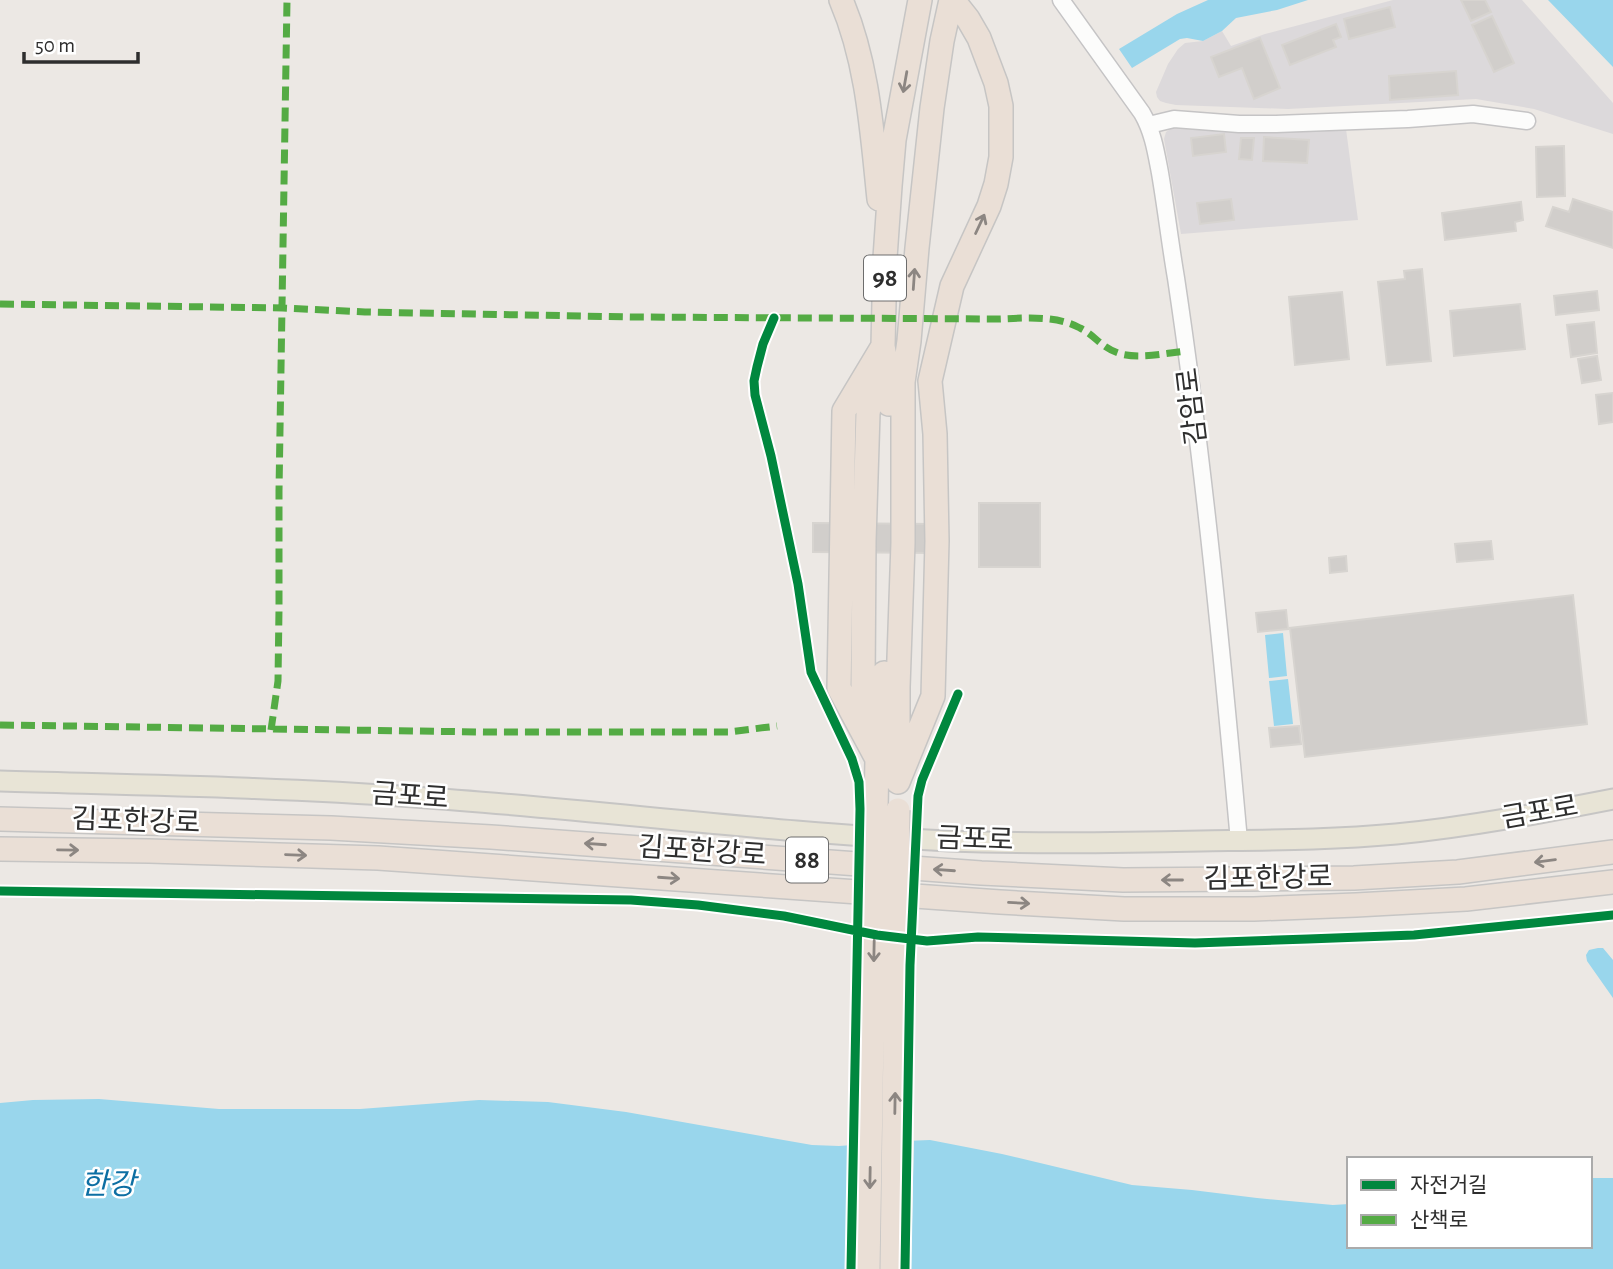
<svg xmlns="http://www.w3.org/2000/svg" width="1613" height="1269" viewBox="0 0 1613 1269" font-family="'Alegreya Sans','Noto Sans KR',sans-serif">
  <style>
    .industrial { fill: #dcd9db }
    .water { fill: #99d6ec }
    .pier { fill: #ece8e4 }
    .building { fill: #d1cecb; stroke: #d7d4d0; stroke-width: 2 }
    .lines { fill: none; stroke-linecap: round; stroke-linejoin: round }
    .minor-casing { stroke: #c5c4c5; stroke-width: 19 }
    .major-casing { stroke: #c6c5c4; stroke-width: 23 }
    .highway-casing { stroke: #c6c5c4; stroke-width: 26 }
    .minor { stroke: #fcfcfb; stroke-width: 16 }
    .major { stroke: #e8e4d6; stroke-width: 19 }
    .highway { stroke: #eadfd6; stroke-width: 23 }
    .highway-bridge-casing { stroke: #c6c5c4; stroke-width: 26; stroke-linecap: butt }
    .highway-bridge { stroke: #eadfd6; stroke-width: 23 }
    .quiet { stroke: #54ab44; stroke-width: 7; stroke-dasharray: 14 7; stroke-linecap: butt }
    .cycleway-casing { stroke: #fff; stroke-width: 13 }
    .cycleway { stroke: #00873e; stroke-width: 9 }
    .oneway { stroke: #8c8682 }
    .labels { text-anchor: middle; dominant-baseline: central; stroke-width: 5; stroke-linejoin: round; paint-order: stroke }
    .shield { fill: #fff; stroke: #6d6d6d; stroke-width: 2 }
    .shield-label { font-size: 26px; font-weight: bold; fill: #2e2e2e }
    .street-label { font-size: 28px; fill: #2e2e2e; stroke: #fff }
    .water-label { font-size: 30px; font-style: italic; fill: #0d6fa3; stroke: #fff }
  </style>
  <rect width="100%" height="100%" fill="#ece8e4"/>
  <path class="industrial" d="M1393,0H1522L1613,103V134L1534,109L1476,99L1288,109L1176,105L1166,103L1160,101L1157,97L1156,92L1168,64L1178,49L1185,43L1203,41L1222,31L1231,46L1265,34Z
    M1180,125L1294,131L1346,129L1358,220L1181,234L1164,139L1166,132L1172,128Z"/>
  <path class="water" d="M1208,0H1308L1277,10L1236,18L1222,31L1203,41L1187,38L1180,39L1132,68L1119,49L1177,14Z
    M1548,0H1613V67Z
    M1283,633L1287,676L1269,678L1265,635Z
    M1288,679L1293,724L1274,726L1269,681Z
    M1598,948H1603L1613,960V998L1587,961L1586,955L1589,950Z
    M99,1099L219,1109H360L479,1100L548,1102L626,1112L812,1145L839,1146L904,1141L930,1140L1002,1154L1132,1185L1192,1190L1257,1198L1333,1205L1349,1204V1246H1590V1178H1613V1269H0V1103L33,1100Z"/>
  <path class="pier" d="M903,1137H914L911,1269H846L848,1142Z"/>
  <path class="building" d="M1461,0H1485L1491,12L1471,21Z
    M1390,7L1395,27L1349,39L1344,19Z
    M1492,16L1514,63L1494,72L1472,25Z
    M1336,24L1341,37L1333,40L1336,47L1290,65L1282,45Z
    M1260,38L1280,88L1254,99L1242,68L1219,77L1211,57Z
    M1456,71L1458,95L1390,100L1389,76Z
    M1224,134L1226,152L1193,156L1191,138Z
    M1264,137L1309,140L1307,163L1263,161Z
    M1241,138H1254L1252,160L1239,159Z
    M1564,146L1565,196L1537,197L1536,147Z
    M1231,199L1234,220L1200,224L1197,203Z
    M1573,199L1613,212V248L1546,226L1553,207L1569,212Z
    M1521,202L1523,220L1515,222L1516,231L1445,240L1442,213Z
    M1422,269L1431,361L1387,365L1378,282L1405,279L1404,271Z
    M1597,291L1599,310L1556,315L1554,296Z
    M1342,292L1349,359L1295,365L1289,297Z
    M1520,304L1525,349L1454,356L1450,311Z
    M1594,322L1597,353L1571,357L1567,325Z
    M1597,356L1601,380L1582,383L1578,359Z
    M1613,393V422L1599,424L1596,395Z
    M979,503H1040V567H979Z
    M813,523L935,524L934,553L813,552Z
    M1491,541L1493,559L1457,562L1455,544Z
    M1346,556L1347,571L1330,573L1329,558Z
    M1573,595L1587,724L1305,757L1290,628Z
    M1286,610L1288,629L1258,632L1256,613Z
    M1299,726L1301,744L1271,747L1269,728Z"/>
  <g class="lines">
    <defs>
      <path id="minor" d="M1061,0L1142,113C1153,132 1156,152 1160,173C1166,208 1170,243 1176,278C1204,465 1222,653 1239,841
        M1149,125L1174,119L1239,124H1276L1408,119L1473,114L1527,121"/>
      <path id="major" d="M0,781C138,785 276,787 414,797C593,809 770,833 949,841C1033,844 1117,843 1201,841C1266,840 1332,840 1396,834C1469,827 1541,813 1613,799"/>
      <path id="highway" d="M841,0C868,63 872,132 879,199
        M889,404V380L883,346L885,258L890,186L894,140L920,0
        M872,732L863,685L864,541L868,413L878,366
        M877,759L839,688L844,411L883,346
        M898,772V687L903,543V382L909,341L917,248L932,108L942,41L951,0
        M898,782L933,696L937,541L935,434L930,381L952,286L989,206L996,184L1001,157V106L996,83L979,38L968,19L953,0
        M876,809L877,759L884,673
        M0,819L331,828L491,837L981,873L1123,880L1354,878L1458,872L1613,852
        M0,849L149,851L378,858L1000,902L1124,909H1254L1356,905L1466,899L1613,882"/>
    </defs>
    <use href="#minor" class="minor-casing"/>
    <use href="#major" class="major-casing"/>
    <use href="#highway" class="highway-casing"/>
    <use href="#minor" class="minor"/>
    <use href="#major" class="major"/>
    <use href="#highway" class="highway"/>
    <defs>
      <path id="highway-bridge" d="M868,1269L876,809
        M892,1269L898,810"/>
    </defs>
    <use href="#highway-bridge" class="highway-bridge-casing"/>
    <use href="#highway-bridge" class="highway-bridge"/>
    <path class="quiet" d="M0,304L283,308L365,312L634,317L999,319C1026,318 1056,315 1080,328C1096,336 1101,348 1121,354C1142,359 1166,353 1187,351
      M0,725L484,732H728L777,726
      M271,730L278,681L279,609V491L287,0"/>
    <defs>
      <path id="cycleway" d="M774,318L763,344L757,367L754,381L755,395L771,456L798,584L811,672L852,759L859,782L860,809L851,1269
        M0,891L631,900L698,905L784,916L877,935L927,941L978,937L1195,943L1308,939L1414,935L1613,915
        M905,1269L910,965L918,796L922,780L958,694"/>
    </defs>
    <use href="#cycleway" class="cycleway-casing"/>
    <use href="#cycleway" class="cycleway"/>
  </g>
  <defs><path id="oneway-shaft" d="M-6 0H5M1.5-3L5.5 0L1.5 3" fill="none" stroke-width="1.6" stroke-linecap="round" stroke-linejoin="round" transform="scale(1.75)"/></defs>
  <g class="oneway">
    <use href="#oneway-shaft" transform="translate(905 82) rotate(100)"/>
    <use href="#oneway-shaft" transform="translate(980 224) rotate(-65)"/>
    <use href="#oneway-shaft" transform="translate(914 279) rotate(-86)"/>
    <use href="#oneway-shaft" transform="translate(595 844) rotate(-176)"/>
    <use href="#oneway-shaft" transform="translate(68 850) rotate(1)"/>
    <use href="#oneway-shaft" transform="translate(296 855) rotate(2)"/>
    <use href="#oneway-shaft" transform="translate(1545 861) rotate(173)"/>
    <use href="#oneway-shaft" transform="translate(944 870) rotate(-176)"/>
    <use href="#oneway-shaft" transform="translate(669 878) rotate(4)"/>
    <use href="#oneway-shaft" transform="translate(1172 880) rotate(180)"/>
    <use href="#oneway-shaft" transform="translate(1019 903) rotate(3)"/>
    <use href="#oneway-shaft" transform="translate(874 951) rotate(91)"/>
    <use href="#oneway-shaft" transform="translate(895 1103) rotate(-89)"/>
    <use href="#oneway-shaft" transform="translate(870 1178) rotate(91)"/>
  </g>
  <g class="labels">
    <g class="shield">
      <rect x="864" y="255.5" width="42" height="45" rx="5"/>
      <rect x="786" y="837.5" width="42" height="45" rx="5"/>
    </g>
    <g class="shield-label">
      <text x="885" y="278">98</text>
      <text x="807" y="860">88</text>
    </g>
    <g class="street-label">
      <text transform="translate(1193 406) rotate(-97)">감암로</text>
      <text transform="translate(410 797) rotate(4)">금포로</text>
      <text transform="translate(1540 813) rotate(-10)">금포로</text>
      <text transform="translate(136 822) rotate(2)">김포한강로</text>
      <text transform="translate(975 840) rotate(2)">금포로</text>
      <text transform="translate(702 852) rotate(4)">김포한강로</text>
      <text transform="translate(1268 879) rotate(-1)">김포한강로</text>
    </g>
    <g class="water-label">
      <text x="108" y="1185">한강</text>
    </g>
  </g>
  <rect x="1347" y="1157" width="245" height="91" fill="#ffffff" stroke="#ababab" stroke-width="2"/>
  <rect x="1361" y="1180" width="35" height="10" fill="#00873e" stroke="#ababab" stroke-width="2"/>
  <text x="1410" y="1192" font-size="21" fill="#2e2e2e">자전거길</text>
  <rect x="1361" y="1215" width="35" height="10" fill="#54ab44" stroke="#ababab" stroke-width="2"/>
  <text x="1410" y="1227" font-size="21" fill="#2e2e2e">산책로</text>
  <path d="M24 52v10h114v-10" fill="none" stroke="#2e2e2e" stroke-width="3.5"/>
  <text x="35" y="52" font-size="21" fill="#2e2e2e" stroke="#ffffff" stroke-width="5" paint-order="stroke">50 m</text>
</svg>
